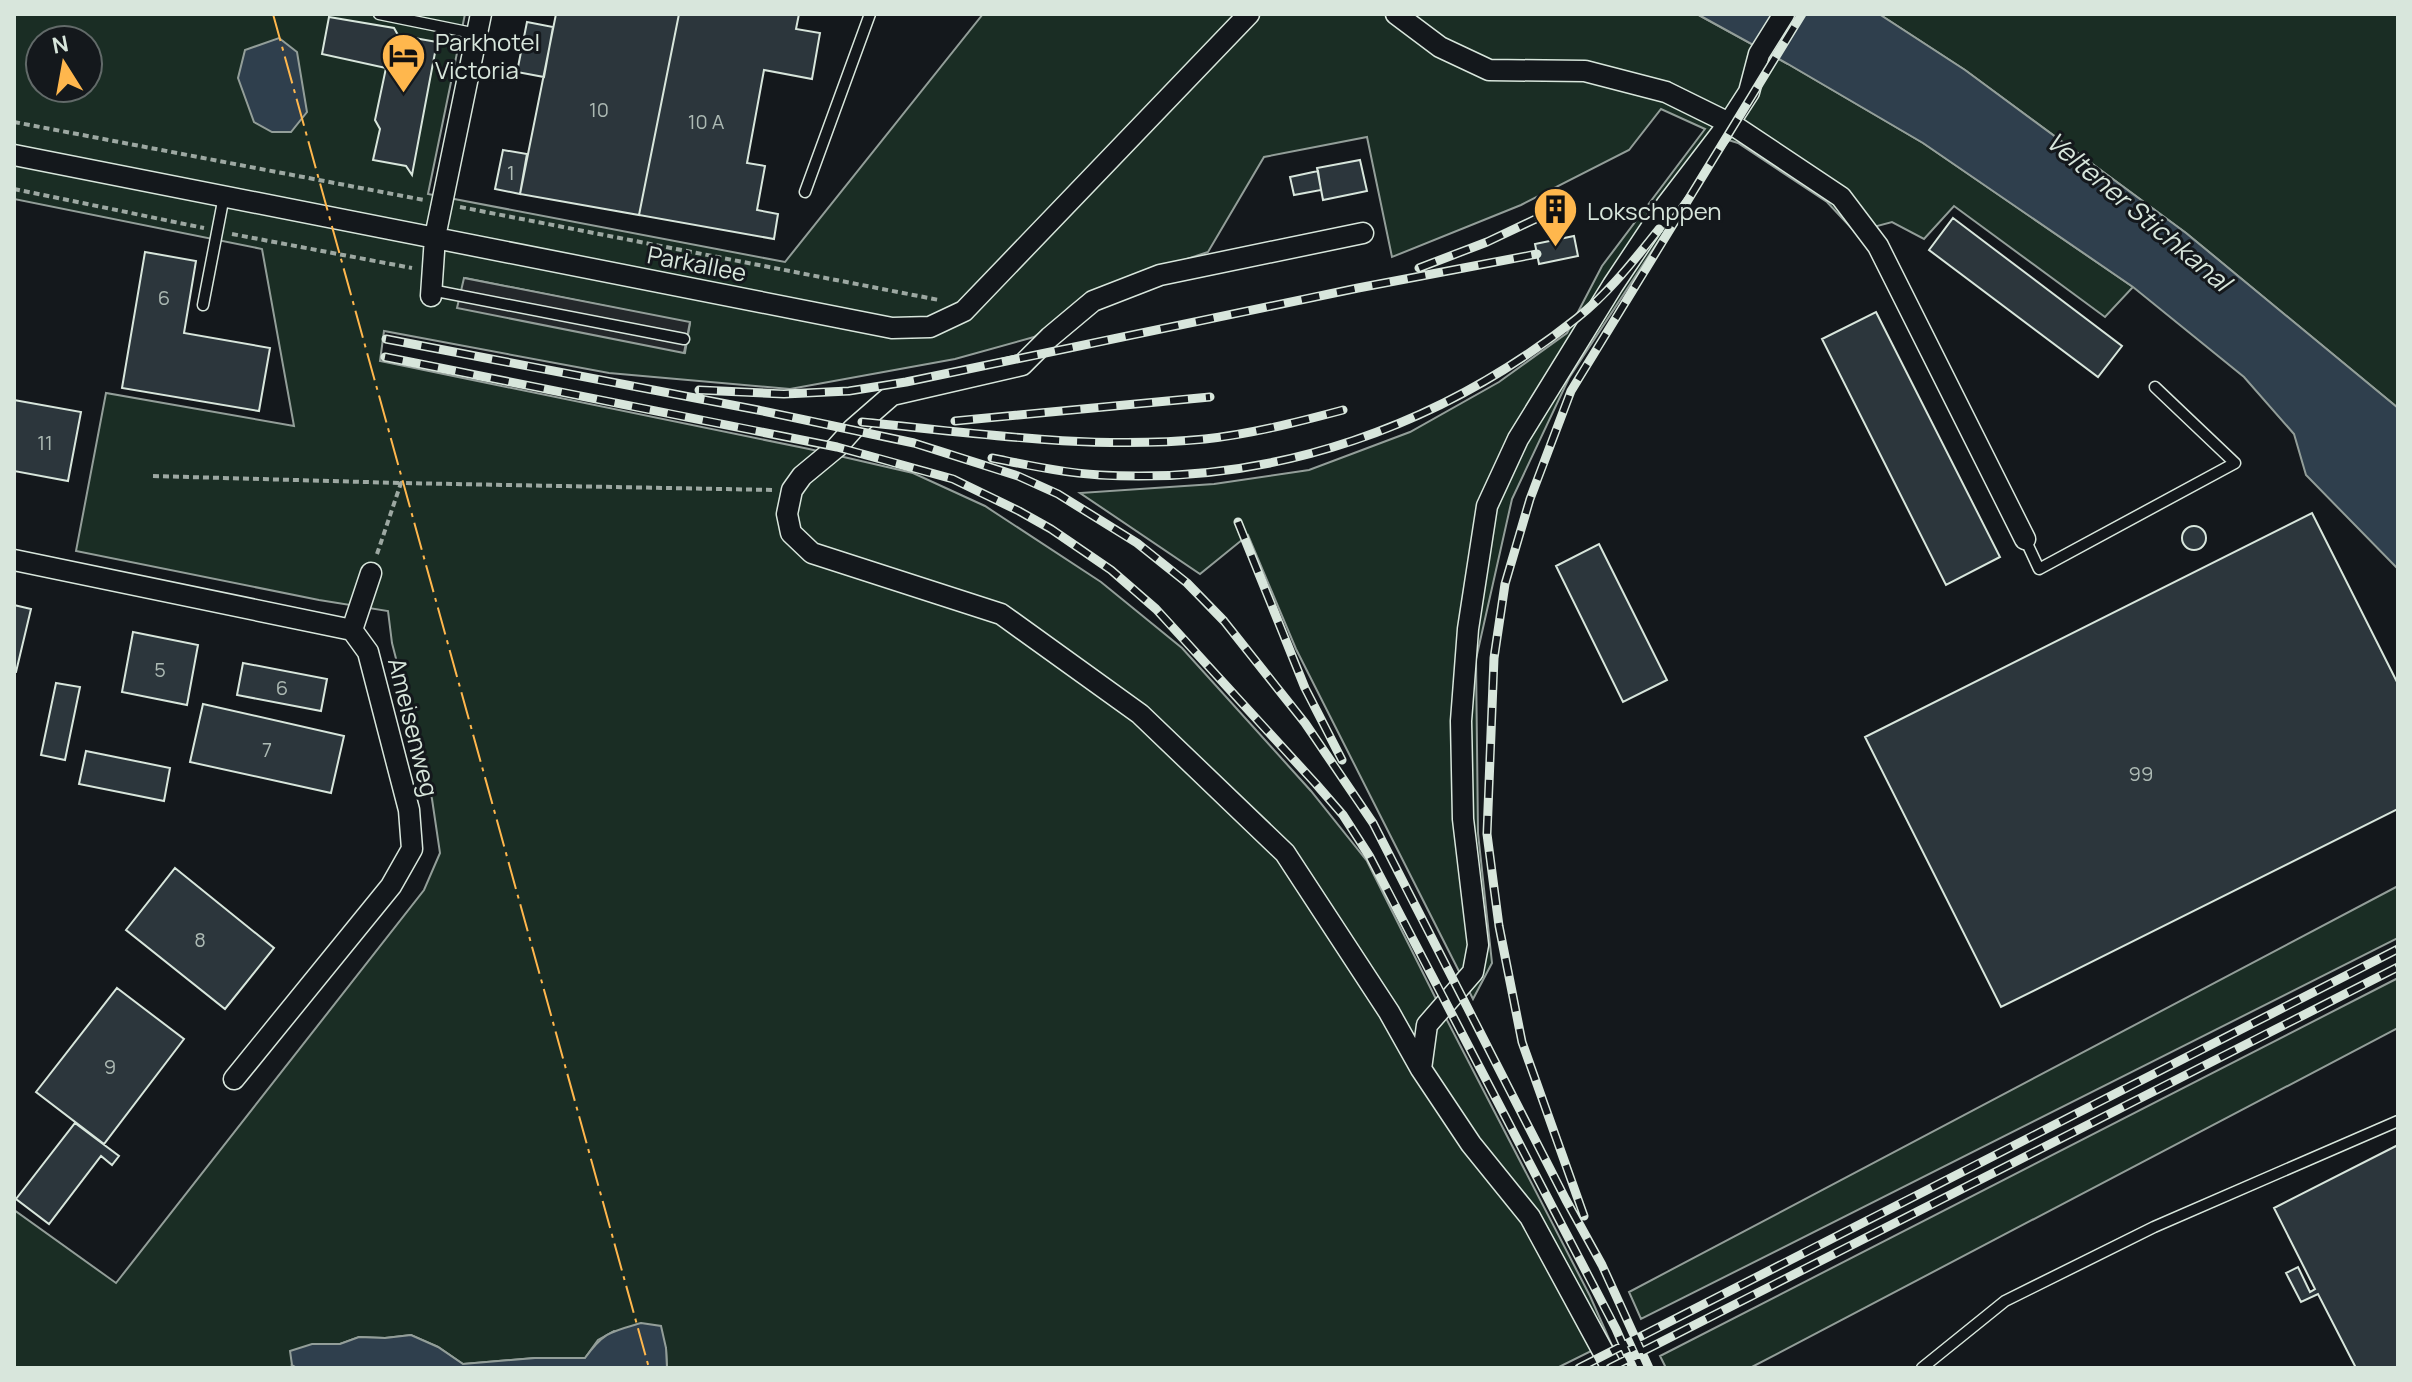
<svg xmlns="http://www.w3.org/2000/svg" width="2412" height="1382" viewBox="0 0 2412 1382" font-family="Manrope,sans-serif">
  <style>
    .green { fill: #1a2d24; stroke: #939e99; stroke-width: 2; fill-rule: evenodd }
    .parking { fill: #24282b; stroke: #939e99; stroke-width: 2 }
    .water { fill: #2f3f4d; stroke: #939e99; stroke-width: 2 }
    .building { fill: #2c363c; stroke: #d8e6dc; stroke-width: 2 }
    .lines { fill: none; stroke-linecap: round; stroke-linejoin: round }
    .lane-casing { stroke: #d8e6dc; stroke-width: 13 }
    .street-casing { stroke: #d8e6dc; stroke-width: 23 }
    .path { stroke: #9da8a2; stroke-width: 4; stroke-dasharray: 6 4; stroke-linecap: butt }
    .lane { stroke: #14181c; stroke-width: 10 }
    .street { stroke: #14181c; stroke-width: 20 }
    .rail-casing { stroke: #d8e6dc; stroke-width: 9 }
    .rail { stroke: #14181c; stroke-width: 6; stroke-dasharray: 18; stroke-linecap: butt }
    .power { stroke: #ffb74d; stroke-width: 2; stroke-dasharray: 28 6 4 6; stroke-linecap: butt }
    .labels { text-anchor: middle; dominant-baseline: central; stroke-width: 6; stroke-linejoin: round; paint-order: stroke }
    .number-label { font-size: 20px; fill: #adbab4 }
    .poi-label { font-size: 24px; fill: #d8e6dc; stroke: #14181c; text-anchor: start }
    .street-label { font-size: 24px; fill: #d8e6dc; stroke: #14181c }
    .water-label { font-size: 26px; font-style: italic; fill: #d8e6dc; stroke: #14181c }
  </style>
  <rect width="100%" height="100%" fill="#14181c"/>
  <path class="green" d="M14,14H465L428,194L785,262L983,14H1697L1788,64L1923,143L2133,287L2105,317L1954,206L1924,239L1892,222L1855,232L1827,202L1738,143L1725,139L1569,378L1512,499L1476,659L1478,833L1492,963L1473,999L1296,649L1248,535L1200,574L1080,493L1214,484L1309,470L1410,432L1499,382L1567,333L1602,266L1705,129L1661,109L1629,150L1521,205L1392,257L1367,137L1264,157L1208,252L1102,287L1034,337L955,359L790,389L609,373L384,331L380,361L809,449L913,473L985,506L1101,582L1182,648L1311,791L1367,861L1435,997L1590,1296L1622,1368H1601L1591,1351L1557,1368H667L666,1348L614,1331L598,1340L585,1358H535L463,1364L438,1347L411,1335L385,1338L359,1337L340,1344L328,1345L292,1365L297,1368H14V1210L116,1283L424,890L440,853L432,799L392,643L388,611L319,600L76,551L106,393L294,426L262,249L14,199ZM40,40H88V88H40ZM465,278L690,323L685,353Z
    M1879,14H2398V408L2186,233L1965,70Z
    M2398,886V938L1641,1319L1629,1292Z
    M2398,978V1028L1750,1368H1666L1660,1356Z"/>
  <path class="parking" d="M464,278L690,322L684,353L457,308Z"/>
  <path class="water" d="M1697,14H1879L1965,70L2186,233L2398,408V569L2306,475L2294,434L2244,377L2133,287L1923,143L1788,64Z
    M279,38L297,52L307,112L291,132H272L254,122L238,78L245,50Z
    M641,1323L661,1326L666,1348L667,1368H297L292,1365L290,1351L312,1344H340L359,1337L385,1338L411,1335L438,1347L463,1364L535,1358H585C604,1332 610,1332 641,1323Z"/>
  <path class="building" d="M556,14H679L639,215L520,194Z
    M679,14H799L796,29L820,33L812,79L764,70L747,163L765,166L757,210L778,214L774,239L639,215Z
    M329,17L394,28L398,35L437,42L412,175L406,166L373,160L380,129L375,120L386,68L322,54Z
    M527,22L553,27L544,77L517,72Z
    M503,150L527,154L520,194L495,189Z
    M1360,160L1367,191L1323,200L1317,168Z
    M1318,171L1321,190L1294,195L1290,177Z
    M1953,218L2122,346L2098,377L1929,250Z
    M1574,236L1578,256L1539,264L1535,244Z
    M145,252L196,261L184,333L270,348L259,411L122,388Z
    M1876,312L2000,557L1946,585L1822,339Z
    M14,400L81,412L68,481L14,471Z
    M2312,513L2398,684V809L2001,1007L1865,737Z
    M2182 538a12 12 0 1 1 24 0a12 12 0 1 1-24 0Z
    M1599,544L1667,680L1623,702L1556,566Z
    M14,605L31,609L16,672H14Z
    M133,632L198,645L187,705L122,692Z
    M243,663L327,679L321,711L237,695Z
    M56,683L80,687L65,760L41,755Z
    M203,704L344,736L331,793L190,762Z
    M86,751L170,768L164,801L79,784Z
    M175,868L274,948L225,1009L126,930Z
    M117,988L184,1039L104,1144L36,1092Z
    M75,1123L119,1156L112,1165L101,1156L49,1224L16,1199Z
    M2398,1145V1368H2356L2318,1294L2301,1302L2286,1273L2298,1267L2310,1292L2315,1289L2274,1208Z"/>
  <g class="lines">
    <defs>
      <path id="lane" d="M379,14L477,34
        M805,192L870,14
        M431,290L684,339
        M203,305L224,196
        M2025,539L2039,569L2235,463L2155,387
        M1922,1368L2005,1301L2154,1227L2398,1121"/>
      <path id="street" d="M1396,14L1440,47L1489,70L1585,71L1666,92L1733,125L1841,197L1878,246L2025,539
        M14,155L892,328L930,327L964,311L1249,14
        M1363,233L1160,275L1093,301L1050,337L1022,365L892,395L853,429L837,447L802,476L792,490L787,514L791,533L812,553L1001,614L1140,714L1285,853L1389,1012L1421,1069L1471,1144L1530,1217L1612,1368
        M431,296L435,237L481,14
        M14,560L352,630L368,652L409,810L412,849L391,886L234,1079
        M352,630L371,573
        M1421,1069L1427,1025L1473,972L1478,945L1463,819L1461,721L1468,629L1487,506L1518,439L1613,285L1667,204L1729,123L1749,92L1759,54L1784,14"/>
    </defs>
    <use href="#lane" class="lane-casing"/>
    <use href="#street" class="street-casing"/>
    <path class="path" d="M14,122L424,200
      M14,189L204,228
      M460,207L939,300
      M232,234L412,268
      M153,476L401,483
      M377,554L401,483L773,490"/>
    <use href="#lane" class="lane"/>
    <use href="#street" class="street"/>
    <defs>
      <path id="rail" d="M1419,268L1487,242L1561,207
        M386,339L758,410L914,443L1018,476L1058,494L1137,543L1187,583L1224,621L1305,723L1373,823L1566,1200L1602,1265L1649,1368
        M385,357L837,447L953,479L1019,511L1051,529L1111,570L1156,609L1316,784L1343,815L1370,857L1616,1329L1633,1368
        M699,390L784,394L849,391L906,382L1358,288L1537,254
        M955,421L1210,397
        M862,422C975,433 1091,450 1205,439C1251,434 1298,422 1343,410
        M992,458C1028,465 1064,473 1100,475C1274,485 1441,426 1577,318C1609,293 1634,260 1659,229
        M1238,522L1305,688L1342,760
        M1584,1216L1522,1042L1499,926L1487,834L1494,658L1505,584L1530,499L1571,391L1802,14
        M1579,1368L2398,949
        M1610,1368L2398,967"/>
    </defs>
    <use href="#rail" class="rail-casing"/>
    <use href="#rail" class="rail"/>
    <path class="power" d="M273,14L649,1368"/>
  </g>
  <defs>
    <symbol id="hotel-pin" viewBox="-11 -11 22 30"><path d="M0 17L-7.5 6A9.5 9.5 0 1 1 7.5 6Z" fill="#ffb74d" stroke="#14181c"/><path d="M-6-4.5h1.5V1H6V5H4.5V3h-9V5H-6ZM-4 0a1.8 1.8 0 1 1 3.6 0ZM.5 0V-2.5h3Q6-2.5 6 0Z" fill="#111"/></symbol>
    <symbol id="building-pin" viewBox="-11 -11 22 30"><path d="M0 17L-7.5 6A9.5 9.5 0 1 1 7.5 6Z" fill="#ffb74d" stroke="#14181c"/><path d="M-4-6H4V6H1V3H-1V6H-4ZM-2.5-4.3h1.7v1.8h-1.7ZM.8-4.3h1.7v1.8H.8ZM-2.5-1h1.7V.8h-1.7ZM.8-1h1.7V.8H.8Z" fill="#111"/></symbol>
  </defs>
  <g fill-rule="evenodd">
    <use href="#hotel-pin" x="378" y="30" width="51" height="69"/>
    <use href="#building-pin" x="1530" y="184" width="51" height="69"/>
  </g>
  <g class="labels">
    <g class="number-label">
      <text x="599" y="109">10</text>
      <text x="706" y="121">10 A</text>
      <text x="511" y="172">1</text>
      <text x="164" y="297">6</text>
      <text x="45" y="442">11</text>
      <text x="160" y="669">5</text>
      <text x="282" y="687">6</text>
      <text x="267" y="749">7</text>
      <text x="2141" y="773">99</text>
      <text x="200" y="939">8</text>
      <text x="110" y="1066">9</text>
    </g>
    <g class="poi-label">
      <text x="435" y="41">Parkhotel<tspan x="435" dy="28">Victoria</tspan></text>
      <text x="1587" y="210">Lokschppen</text>
    </g>
    <g class="street-label">
      <text transform="translate(697 263) rotate(11)">Parkallee</text>
      <text transform="translate(414 727) rotate(76)">Ameisenweg</text>
    </g>
    <g class="water-label">
      <text transform="translate(2139 211) rotate(40)">Veltener Stichkanal</text>
    </g>
  </g>
  <rect width="2412" height="1382" fill="none" stroke="#d8e6dc" stroke-width="32"/>
  <g transform="translate(64 64) rotate(349)"><circle r="38" fill="#14181c" stroke="#626a69" stroke-width="2"/>
  <path d="M0-6L14 30L0 20L-14 30Z" fill="#ffb74d"/>
  <text y="-12" font-size="22" font-weight="bold" text-anchor="middle" fill="#d8e6dc">N</text>
  </g>
</svg>
